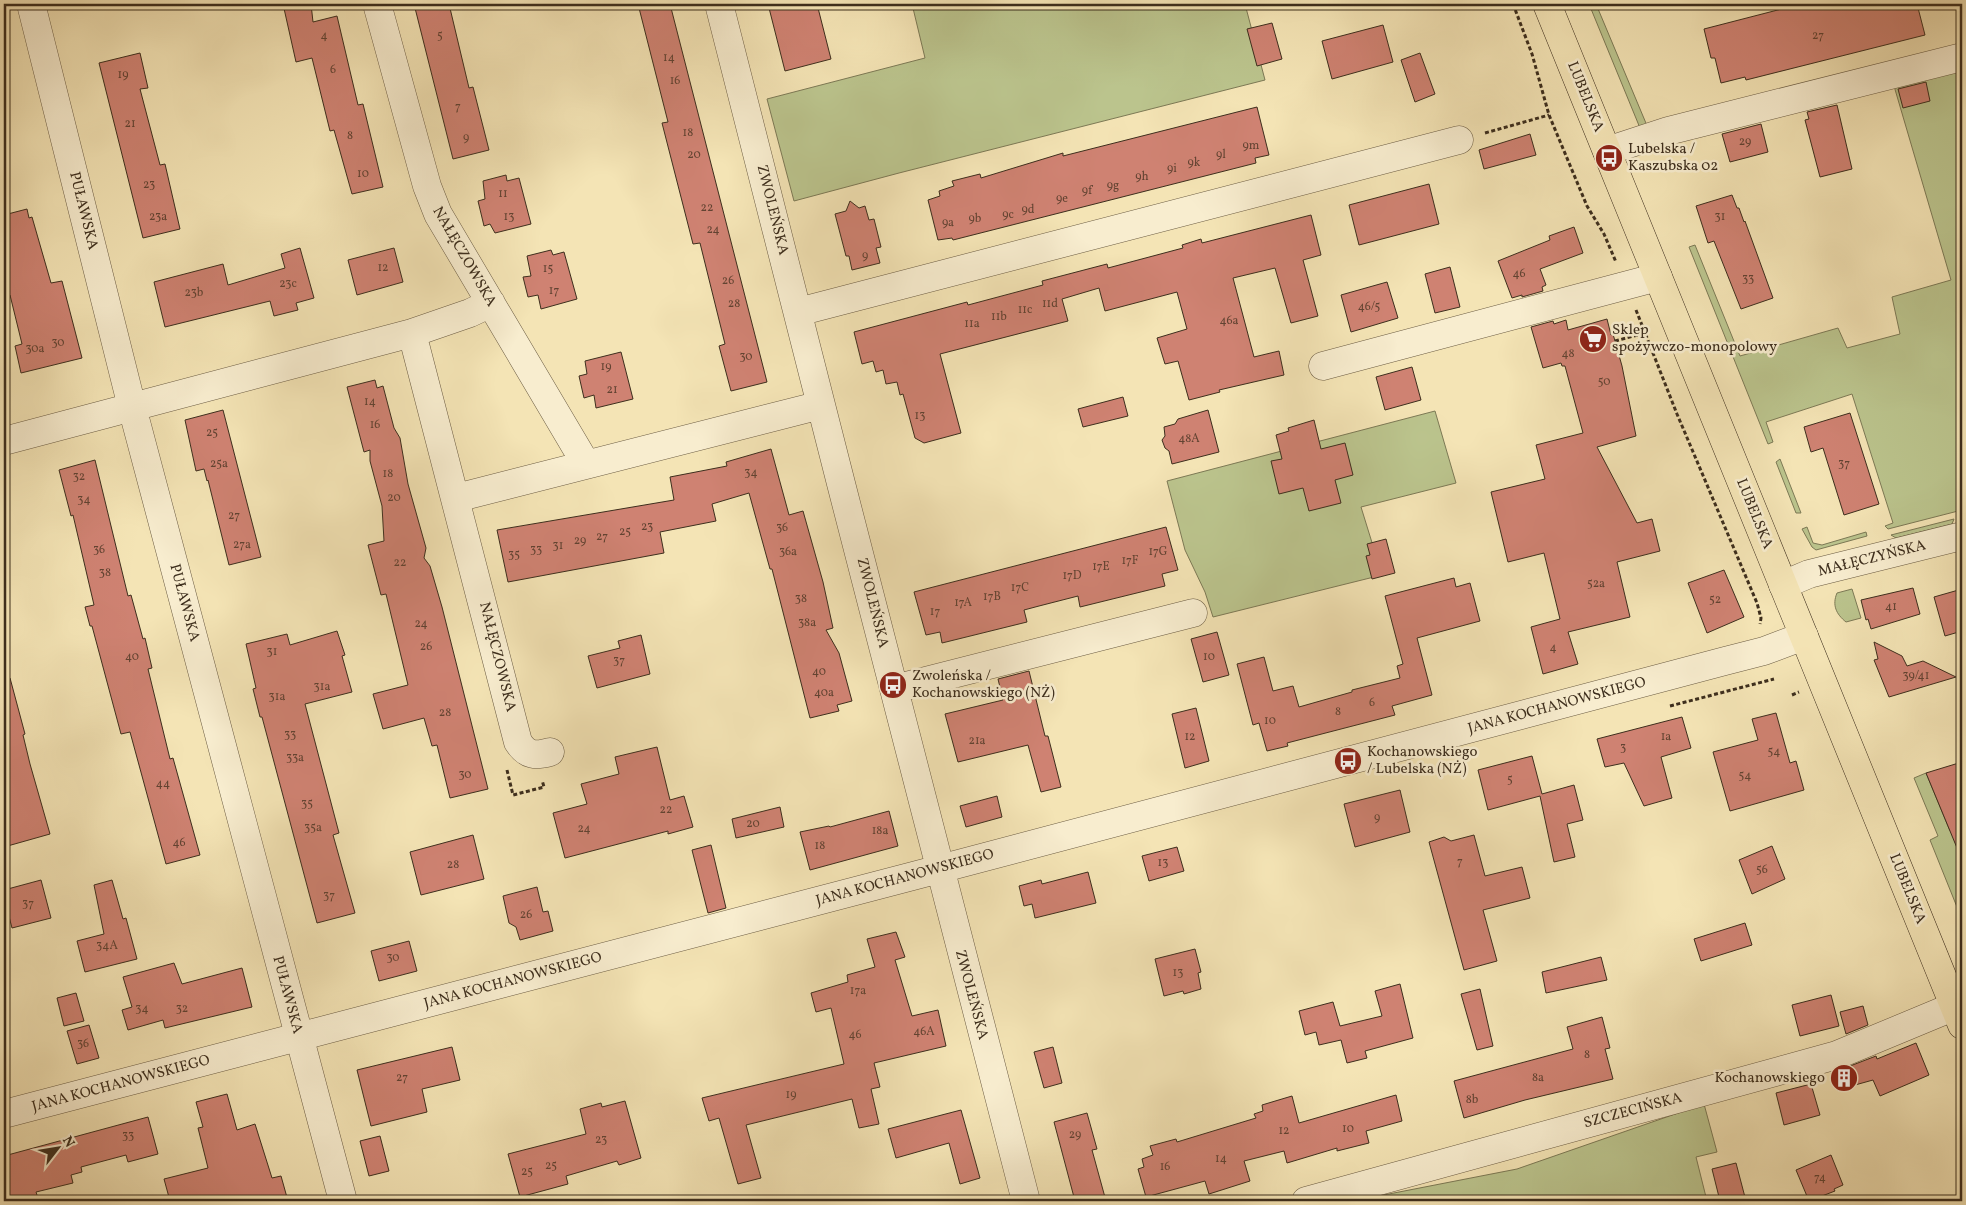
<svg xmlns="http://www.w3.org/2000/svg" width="1966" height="1205" viewBox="0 0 1966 1205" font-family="Vollkorn,serif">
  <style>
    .green { fill: #bbc48d; stroke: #7c7955 }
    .building { fill: #cf8272; stroke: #3d2e1d }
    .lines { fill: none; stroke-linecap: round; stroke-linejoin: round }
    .minor-casing { stroke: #6b5c43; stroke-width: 29 }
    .major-casing { stroke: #3d2e1d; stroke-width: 29 }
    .path { stroke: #3d2e1d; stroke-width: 3; stroke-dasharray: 4 2.5; stroke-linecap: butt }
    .minor { stroke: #f8edcf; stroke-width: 28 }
    .major { stroke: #f4e4b5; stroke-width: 28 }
    .labels { text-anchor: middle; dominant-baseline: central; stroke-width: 5; stroke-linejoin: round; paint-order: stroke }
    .number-label { font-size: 12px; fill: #624332 }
    .street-label { font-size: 15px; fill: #3d2e1d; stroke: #f8edcf }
    .poi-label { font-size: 15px; fill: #3d2e1d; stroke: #f8edcf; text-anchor: start }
  </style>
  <rect width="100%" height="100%" fill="#f4e4b5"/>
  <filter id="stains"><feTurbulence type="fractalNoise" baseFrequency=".004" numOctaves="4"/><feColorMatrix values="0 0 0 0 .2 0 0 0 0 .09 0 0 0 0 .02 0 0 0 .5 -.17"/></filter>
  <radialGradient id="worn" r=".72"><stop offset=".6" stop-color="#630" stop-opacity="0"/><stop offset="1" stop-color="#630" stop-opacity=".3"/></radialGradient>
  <path class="green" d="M912,4H1245L1265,80L899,173L794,201L767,99L925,58Z
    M1589,4H1596L1648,128H1640Z
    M1962,66V510L1888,529L1885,526L1893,523L1852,394L1766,422L1773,442L1768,444L1689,247L1695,245L1740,356L1838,328L1847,348L1900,334L1892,297L1951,280L1894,86Z
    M1435,411L1456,483L1361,507L1382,575L1213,617L1205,592L1185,550L1167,481Z
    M1780,459L1801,513H1796L1776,462Z
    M1954,519L1952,524L1896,538L1891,535Z
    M1807,527L1813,543L1822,545L1866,532L1867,536L1816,550L1812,547L1802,529Z
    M1852,589L1861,618L1846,622C1836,614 1832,605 1837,593Z
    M1926,773L1950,831L1962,828V912H1959L1930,840L1938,836L1914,778Z
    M1704,1104L1717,1152L1696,1157L1707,1201H1353L1517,1169Z"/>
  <path class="building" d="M283,4H311L313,22L337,16L358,105L363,104L383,187L352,194L334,130L330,131L312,58L296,62Z
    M414,4H449L469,88L473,87L489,150L453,159Z
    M638,4H670L767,382L731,391L719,346L725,344L700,243L693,244L662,123L668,122Z
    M768,4H817L831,59L785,71Z
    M1801,4H1917L1925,35L1746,80L1745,77L1721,83L1715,58H1711L1704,29Z
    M1272,23L1282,59L1257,66L1247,29Z
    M1383,25L1393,62L1332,79L1322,41Z
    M140,53L148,88L140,89L160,165L165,164L180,229L143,238L99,63Z
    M1420,53L1435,94L1415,102L1401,60Z
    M1926,82L1930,101L1903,108L1898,89Z
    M1837,105L1852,169L1820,177L1805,120L1809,119L1807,112Z
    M1257,107L1269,155L1255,158L1256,163L953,240L952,238L938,240L928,200L940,196L939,191L954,186L952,181L980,174L981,178L1063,153V156Z
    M1761,124L1768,152L1730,162L1722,134Z
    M1530,134L1536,155L1484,169L1479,150Z
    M506,175L507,181L519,178L531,224L495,233L490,224L484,226L478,201L485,199L483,181Z
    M1429,184L1439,224L1359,245L1349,205Z
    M1732,195L1737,208H1739L1744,222L1745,221L1773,298L1741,309L1714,241L1708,243L1696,206Z
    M850,201L859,208L865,206L869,220L874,219L881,247L876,248L880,263L852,270L849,256H846L835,214L846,211Z
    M27,209L29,218L32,217L51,283L62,281L82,358L21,373L15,346L22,344L10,295L4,296V215Z
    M1311,215L1321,255L1303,260L1318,316L1291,323L1275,268L1233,278L1254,357L1279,351L1284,375L1219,390L1220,392L1189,400L1178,361L1165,364L1157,338L1187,329L1177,292L1105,311L1099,288L1062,299L1068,321L940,354L961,433L924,443L915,438L903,394L900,395L897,382L886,384L883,370L876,372L873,361L862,364L854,332L967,302L968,305L1043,285L1042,281L1107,264L1108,268L1183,248L1182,245L1201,239L1202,243Z
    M1574,227L1583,253L1540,269L1546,285L1542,287L1543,291L1522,297V295L1512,298L1498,261L1550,240L1549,236Z
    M300,248L314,298L296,303L298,310L274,316L270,301L165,327L154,282L223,264L228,285L285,268L281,254Z
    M394,248L403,282L357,295L348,260Z
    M551,250L553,255L564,252L577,299L541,309L538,295L528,297L523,277L531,276L527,256Z
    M1450,267L1460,307L1435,313L1425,274Z
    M1387,282L1398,318L1351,332L1341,295Z
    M1607,319L1611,335L1613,334L1622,366L1636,436L1597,447L1637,523L1652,519L1660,551L1617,562L1630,617L1568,632L1578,664L1543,674L1531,627L1560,619L1544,553L1508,562L1491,492L1545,479L1536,445L1583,433L1565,366H1562L1561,363L1543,368L1531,327L1553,321L1554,324L1566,320L1568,330Z
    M621,352L633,399L596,408L594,395L584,398L579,376L587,374L585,361Z
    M1412,367L1421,400L1385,410L1376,377Z
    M375,380L377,388L383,386L394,428L400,438L408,484L426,548L424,558L430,566L442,607L488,789L450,798L437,745L432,746L424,718L383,729L373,694L408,685L386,594L381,595L368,545L384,541L382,506L370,461V450L364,452L347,387Z
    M1123,397L1128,416L1083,427L1078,409Z
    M223,410L261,557L229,565L208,480L207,481L204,469L196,471L185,420Z
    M1208,410L1219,452L1172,464L1169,451L1165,448L1162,440L1165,436L1164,427L1175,424L1178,419Z
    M1850,413L1879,504L1844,515L1823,448L1811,452L1804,427Z
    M1314,420L1321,449L1345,443L1353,475L1335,480L1341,503L1309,511L1303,488L1279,494L1271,461L1282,459L1276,435L1289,431L1288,428Z
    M771,449L789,515L803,511L823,582L833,628L826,630L839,653L852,701L837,705L839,711L810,718L772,569H770L749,493L712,504L716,521L660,532L664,553L508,582L497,530L674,500L670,477L727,466L726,462Z
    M95,460L128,596L131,595L143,639L145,638L152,668L148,669L170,759L173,758L200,855L166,864L130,732L121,734L92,626H90L85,607L94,605L73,515L71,516L59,470Z
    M1166,527L1178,570L1162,574L1165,586L1080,607L1078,596L1039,606L1024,610L1027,622L942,643L940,632L926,635L914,592Z
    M1386,539L1395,573L1372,579L1366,556L1370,555L1367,544Z
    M1724,570L1744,617L1707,633L1688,583Z
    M1454,578L1456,587L1470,583L1480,621L1417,638L1432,695L1392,706L1395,715L1287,743L1288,746L1267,751L1259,723L1253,725L1237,664L1264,657L1273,691L1293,686L1299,707L1352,692V690L1400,678L1397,666L1403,664L1385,596Z
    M1913,588L1920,614L1871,629L1868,619L1866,620L1861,600Z
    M1962,589V631L1945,636L1934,597Z
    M337,631L345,655L342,656L352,692L305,704L339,833L333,835L355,913L317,923L262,717H260L253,689L256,688L246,644L287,634L290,645Z
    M1217,632L1229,675L1203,682L1191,639Z
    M641,635L650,674L597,688L588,656L620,648L618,641Z
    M1874,642L1902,656L1907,666L1923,661L1956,677L1889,697L1874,660L1878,659Z
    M1029,671L1045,736H1048L1061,787L1041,792L1028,745L958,762L945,714L1003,700L998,679Z
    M10,678L25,734L23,735L30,764L50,834L4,847V679Z
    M1196,708L1209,761L1185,768L1172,714Z
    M1776,713L1790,763L1796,761L1804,790L1730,811L1713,752L1758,740L1752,719Z
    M1682,717L1691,748L1661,757L1672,798L1644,806L1624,763L1605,767L1597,739Z
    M657,747L670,800L684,796L693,827L668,834V831L565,858L553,813L587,804L581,784L619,774L615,757Z
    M1532,756L1542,794L1574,785L1583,820L1567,824L1575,857L1554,862L1540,796L1488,810L1478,770Z
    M1962,762V860L1926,773Z
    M1400,790L1410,832L1355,847L1344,804Z
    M997,796L1002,817L966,827L960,806Z
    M780,807L784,827L736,838L732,819Z
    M889,811L898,846L810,870L800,832L829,826L830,827Z
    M473,835L484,879L421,895L410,852Z
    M1474,835L1485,876L1522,867L1530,898L1483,910L1497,961L1464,970L1429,842L1444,837L1451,841Z
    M711,845L726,908L708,913L692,850Z
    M1772,846L1785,879L1752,894L1739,860Z
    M1177,847L1184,871L1149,881L1142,856Z
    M1088,872L1096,903L1035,918L1032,904L1024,906L1019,886L1041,880L1042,884Z
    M41,880L51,918L12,928L4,897V890Z
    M112,880L123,919L126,918L137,959L85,972L77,941L104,934L94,885Z
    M537,887L543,912L548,911L553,931L520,940L516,927L509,923L503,896Z
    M1745,923L1752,945L1701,961L1694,939Z
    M896,932L905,957L895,960L912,1016L938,1010L946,1046L874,1063L880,1087L871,1089L879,1124L859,1128L852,1099L746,1125L761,1178L738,1184L719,1118L709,1121L702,1098L844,1064L831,1008L816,1012L811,993L848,982L847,975L875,967L867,939Z
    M409,941L417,971L379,981L371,951Z
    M1195,949L1201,972L1198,973L1201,989L1184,994L1183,991L1164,996L1155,959Z
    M1601,957L1607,980L1546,993L1542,972Z
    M174,963L182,984L242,968L252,1007L165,1028L163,1020L128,1030L122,1010L132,1007L123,977Z
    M1400,984L1413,1038L1365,1051L1367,1058L1347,1063L1341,1040L1319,1045L1316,1032L1305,1035L1299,1011L1333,1002L1340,1026L1382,1016L1375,991Z
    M1480,989L1493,1046L1477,1050L1461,994Z
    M76,993L84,1021L64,1026L57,998Z
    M1831,995L1839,1026L1800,1036L1792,1005Z
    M1863,1006L1868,1025L1846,1034L1840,1012Z
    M1602,1017L1610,1048L1605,1049L1613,1079L1525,1100L1464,1118L1454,1081L1573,1049L1567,1027Z
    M89,1025L99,1058L77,1064L67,1031Z
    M1916,1043L1929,1075L1880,1096L1873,1080L1837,1090L1832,1073L1876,1056L1877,1059Z
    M452,1047L460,1080L422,1089L427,1112L371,1126L357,1070Z
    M1053,1047L1062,1083L1044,1088L1034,1052Z
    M1811,1084L1820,1115L1784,1125L1776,1093Z
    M227,1094L237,1130L255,1124L272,1178L281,1176L288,1201H170L164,1179L208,1168L198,1128L203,1127L196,1102Z
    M1396,1095L1402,1121L1366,1131L1369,1143L1337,1151V1148L1287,1163L1284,1151L1244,1161L1250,1181L1209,1194L1205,1181L1146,1197L1138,1169L1144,1167L1142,1159L1153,1155L1150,1146L1176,1139L1177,1142L1256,1118L1254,1114L1263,1111L1262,1105L1292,1096L1299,1123Z
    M625,1101L641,1158L619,1165L617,1161L566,1176L568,1184L520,1197L508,1154L586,1134L580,1109L601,1103L602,1107Z
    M961,1110L980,1178L960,1184L949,1143L896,1158L888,1129Z
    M1087,1113L1097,1149L1092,1150L1106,1201H1075L1054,1122Z
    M148,1117L158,1154L128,1162L126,1155L81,1167L82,1172L71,1175L73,1183L36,1192L39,1201H4V1156Z
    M380,1136L389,1171L369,1176L360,1141Z
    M1831,1155L1843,1185L1834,1189L1835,1191L1809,1201L1796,1170Z
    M1736,1163L1746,1201H1720L1712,1169Z"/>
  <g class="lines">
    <defs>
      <path id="minor" d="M31,4L132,407L343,1201
        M377,4L427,186L438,214L586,464
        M719,4C821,403 921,803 1026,1201
        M1607,151L1668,131L1962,57
        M798,312L1459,140
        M412,333L518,742C527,756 536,756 550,752
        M1323,366L1658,277
        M4,441L412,333L470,313L491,303
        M456,498L821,405
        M1783,585L1809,574L1962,536
        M894,689L1193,613
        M4,1114L913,876L1725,661L1764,651L1804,636
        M1306,1201L1837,1055L1955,1006"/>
      <path id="major" d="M1547,4L1962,1025"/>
    </defs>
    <use href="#minor" class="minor-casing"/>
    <use href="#major" class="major-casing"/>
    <path class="path" d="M1513,4L1532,54L1549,115L1587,206L1604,234L1616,262
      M1485,133L1549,115
      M1636,310L1677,414L1757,603L1761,618L1760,624
      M1615,341L1645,333
      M1792,695L1799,692
      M1670,706L1774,679
      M507,770L513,795L544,787L542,780"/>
    <use href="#minor" class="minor"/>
    <use href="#major" class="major"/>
  </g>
  <defs>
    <symbol id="bus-disc" viewBox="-11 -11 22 22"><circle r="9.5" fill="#8f2418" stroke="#f8edcf"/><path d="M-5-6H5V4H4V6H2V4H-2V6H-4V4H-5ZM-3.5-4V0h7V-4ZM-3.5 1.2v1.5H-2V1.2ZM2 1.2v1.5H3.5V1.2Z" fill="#fff"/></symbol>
    <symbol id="supermarket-disc" viewBox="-11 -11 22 22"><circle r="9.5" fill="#8f2418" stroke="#f8edcf"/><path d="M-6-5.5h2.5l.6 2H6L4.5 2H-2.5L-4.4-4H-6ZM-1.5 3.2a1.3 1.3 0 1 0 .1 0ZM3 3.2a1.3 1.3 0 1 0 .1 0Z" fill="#fff"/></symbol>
    <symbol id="building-disc" viewBox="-11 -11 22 22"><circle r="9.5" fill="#8f2418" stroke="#f8edcf"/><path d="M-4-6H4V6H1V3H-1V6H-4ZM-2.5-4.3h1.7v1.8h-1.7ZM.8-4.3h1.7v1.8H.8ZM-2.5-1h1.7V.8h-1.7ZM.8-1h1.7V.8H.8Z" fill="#fff"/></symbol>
  </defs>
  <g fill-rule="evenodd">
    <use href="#bus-disc" x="1593" y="142" width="32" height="32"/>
    <use href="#supermarket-disc" x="1577" y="323" width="32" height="32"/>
    <use href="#bus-disc" x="877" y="669" width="32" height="32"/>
    <use href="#bus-disc" x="1332" y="745" width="32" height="32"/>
    <use href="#building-disc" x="1828" y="1062" width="32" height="32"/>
  </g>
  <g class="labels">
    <g class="number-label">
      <text x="324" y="36">4</text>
      <text x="440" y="36">5</text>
      <text x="1818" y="36">27</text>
      <text x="669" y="58">14</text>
      <text x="333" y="70">6</text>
      <text x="123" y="75">19</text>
      <text x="675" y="81">16</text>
      <text x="458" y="107">7</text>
      <text x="130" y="124">21</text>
      <text x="688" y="133">18</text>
      <text x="350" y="136">8</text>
      <text x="466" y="138">9</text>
      <text x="1745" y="142">29</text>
      <text x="1251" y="146">9m</text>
      <text x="694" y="155">20</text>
      <text x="1221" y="155">9l</text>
      <text x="1194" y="163">9k</text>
      <text x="1172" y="169">9i</text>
      <text x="363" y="174">10</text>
      <text x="1142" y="177">9h</text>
      <text x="149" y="185">23</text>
      <text x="1113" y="186">9g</text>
      <text x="1087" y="191">9f</text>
      <text x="503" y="194">11</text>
      <text x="1062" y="199">9e</text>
      <text x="707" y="208">22</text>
      <text x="1028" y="210">9d</text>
      <text x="1008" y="215">9c</text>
      <text x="158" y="217">23a</text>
      <text x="509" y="217">13</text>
      <text x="1720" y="217">31</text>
      <text x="975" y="219">9b</text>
      <text x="948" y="223">9a</text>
      <text x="713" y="230">24</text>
      <text x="865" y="256">9</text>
      <text x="383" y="268">12</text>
      <text x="548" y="269">15</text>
      <text x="1519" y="274">46</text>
      <text x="1748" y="279">33</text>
      <text x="728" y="281">26</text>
      <text x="288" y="284">23c</text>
      <text x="554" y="291">17</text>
      <text x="194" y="293">23b</text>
      <text x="734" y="304">28</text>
      <text x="1050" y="304">11d</text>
      <text x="1369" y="307">46/5</text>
      <text x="1025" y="310">11c</text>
      <text x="999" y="317">11b</text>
      <text x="1229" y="321">46a</text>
      <text x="972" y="324">11a</text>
      <text x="58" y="343">30</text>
      <text x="35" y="349">30a</text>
      <text x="1568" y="354">48</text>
      <text x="746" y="357">30</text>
      <text x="606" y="367">19</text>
      <text x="1604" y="382">50</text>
      <text x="612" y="390">21</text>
      <text x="370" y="402">14</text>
      <text x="920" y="416">13</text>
      <text x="375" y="425">16</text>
      <text x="212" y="433">25</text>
      <text x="1189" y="439">48A</text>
      <text x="219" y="464">25a</text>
      <text x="1844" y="464">37</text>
      <text x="751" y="473">34</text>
      <text x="388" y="474">18</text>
      <text x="79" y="477">32</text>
      <text x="394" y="498">20</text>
      <text x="84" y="500">34</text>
      <text x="234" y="516">27</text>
      <text x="647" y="527">23</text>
      <text x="782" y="528">36</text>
      <text x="625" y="532">25</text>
      <text x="602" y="537">27</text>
      <text x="580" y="541">29</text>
      <text x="242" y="545">27a</text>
      <text x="558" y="546">31</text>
      <text x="99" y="550">36</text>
      <text x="536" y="550">33</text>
      <text x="788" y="552">36a</text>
      <text x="1158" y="552">17G</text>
      <text x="514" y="555">35</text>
      <text x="1130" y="561">17F</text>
      <text x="400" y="563">22</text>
      <text x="1101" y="567">17E</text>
      <text x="105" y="573">38</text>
      <text x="1072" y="576">17D</text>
      <text x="1596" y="584">52a</text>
      <text x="1020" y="588">17C</text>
      <text x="992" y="597">17B</text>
      <text x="801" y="599">38</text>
      <text x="1715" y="600">52</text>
      <text x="963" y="603">17A</text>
      <text x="1891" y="607">41</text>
      <text x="935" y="612">17</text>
      <text x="807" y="623">38a</text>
      <text x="421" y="624">24</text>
      <text x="426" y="647">26</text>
      <text x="1553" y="648">4</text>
      <text x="272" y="652">31</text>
      <text x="132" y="657">40</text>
      <text x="1209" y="657">10</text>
      <text x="619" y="661">37</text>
      <text x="819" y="672">40</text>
      <text x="1916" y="676">39/41</text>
      <text x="322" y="687">31a</text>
      <text x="824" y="693">40a</text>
      <text x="277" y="697">31a</text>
      <text x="1372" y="703">6</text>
      <text x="1338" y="712">8</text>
      <text x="445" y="713">28</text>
      <text x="1270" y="721">10</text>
      <text x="290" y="735">33</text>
      <text x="1190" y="737">12</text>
      <text x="1666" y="737">1a</text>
      <text x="977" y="741">21a</text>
      <text x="1623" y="748">3</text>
      <text x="1774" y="752">54</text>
      <text x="295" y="758">33a</text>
      <text x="465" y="775">30</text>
      <text x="1745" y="776">54</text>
      <text x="1510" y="780">5</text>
      <text x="163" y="784">44</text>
      <text x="307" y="804">35</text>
      <text x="666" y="810">22</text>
      <text x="1377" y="818">9</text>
      <text x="753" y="824">20</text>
      <text x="313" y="828">35a</text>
      <text x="584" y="829">24</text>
      <text x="880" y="831">18a</text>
      <text x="179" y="843">46</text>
      <text x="820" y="846">18</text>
      <text x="1460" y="862">7</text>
      <text x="1163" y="863">13</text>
      <text x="453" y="865">28</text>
      <text x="1762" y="870">56</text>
      <text x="329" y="896">37</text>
      <text x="28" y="904">37</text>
      <text x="526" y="915">26</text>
      <text x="107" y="946">34A</text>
      <text x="393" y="958">30</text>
      <text x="1178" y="973">13</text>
      <text x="858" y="991">17a</text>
      <text x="142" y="1009">34</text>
      <text x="182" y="1009">32</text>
      <text x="924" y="1032">46A</text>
      <text x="855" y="1035">46</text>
      <text x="83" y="1044">36</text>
      <text x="1587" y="1055">8</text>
      <text x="402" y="1078">27</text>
      <text x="1538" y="1078">8a</text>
      <text x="791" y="1095">19</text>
      <text x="1472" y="1100">8b</text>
      <text x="1348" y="1129">10</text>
      <text x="1284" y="1131">12</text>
      <text x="1075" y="1135">29</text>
      <text x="128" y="1136">33</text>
      <text x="601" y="1140">23</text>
      <text x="1221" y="1159">14</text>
      <text x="551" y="1166">25</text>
      <text x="1165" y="1167">16</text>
      <text x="527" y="1172">25</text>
      <text x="1820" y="1178">74</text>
    </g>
    <g class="street-label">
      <text transform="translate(1585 97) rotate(68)">LUBELSKA</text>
      <text transform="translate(772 210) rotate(76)">ZWOLEŃSKA</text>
      <text transform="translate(83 211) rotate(76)">PUŁAWSKA</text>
      <text transform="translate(464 257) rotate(60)">NAŁĘCZOWSKA</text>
      <text transform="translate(1754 514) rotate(68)">LUBELSKA</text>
      <text transform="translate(1872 559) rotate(-14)">MAŁĘCZYŃSKA</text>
      <text transform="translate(184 603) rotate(75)">PUŁAWSKA</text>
      <text transform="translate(872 603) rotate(76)">ZWOLEŃSKA</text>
      <text transform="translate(497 657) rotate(76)">NAŁĘCZOWSKA</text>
      <text transform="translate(1557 706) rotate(-15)">JANA KOCHANOWSKIEGO</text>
      <text transform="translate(905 878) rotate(-15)">JANA KOCHANOWSKIEGO</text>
      <text transform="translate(1907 889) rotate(68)">LUBELSKA</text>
      <text transform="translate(513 981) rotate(-15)">JANA KOCHANOWSKIEGO</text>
      <text transform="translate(287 995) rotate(75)">PUŁAWSKA</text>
      <text transform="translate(971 995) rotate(75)">ZWOLEŃSKA</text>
      <text transform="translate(121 1084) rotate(-15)">JANA KOCHANOWSKIEGO</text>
      <text transform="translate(1633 1111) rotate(-15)">SZCZECIŃSKA</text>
    </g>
    <g class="poi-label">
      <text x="1628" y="149">Lubelska /<tspan x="1628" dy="17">Kaszubska 02</tspan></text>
      <text x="1612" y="330">Sklep<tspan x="1612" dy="17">spożywczo-monopolowy</tspan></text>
      <text x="912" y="676">Zwoleńska /<tspan x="912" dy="17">Kochanowskiego (NŻ)</tspan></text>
      <text x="1367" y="752">Kochanowskiego<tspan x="1367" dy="17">/ Lubelska (NŻ)</tspan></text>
      <text x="1825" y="1078" text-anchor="end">Kochanowskiego</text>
    </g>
  </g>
  <rect width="1966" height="1205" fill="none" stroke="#f4e4b5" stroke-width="20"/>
  <rect x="5" y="5" width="1956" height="1195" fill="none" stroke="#3d2e1d" stroke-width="2.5"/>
  <rect x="10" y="10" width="1946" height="1185" fill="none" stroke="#3d2e1d"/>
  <g transform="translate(58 1148) rotate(59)" stroke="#f8edcf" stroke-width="4" paint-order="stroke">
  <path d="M0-4L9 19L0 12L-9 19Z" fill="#3d2e1d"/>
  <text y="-8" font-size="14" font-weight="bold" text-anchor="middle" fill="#3d2e1d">N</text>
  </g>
  <rect width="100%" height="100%" filter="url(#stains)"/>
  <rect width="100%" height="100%" fill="url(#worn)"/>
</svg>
